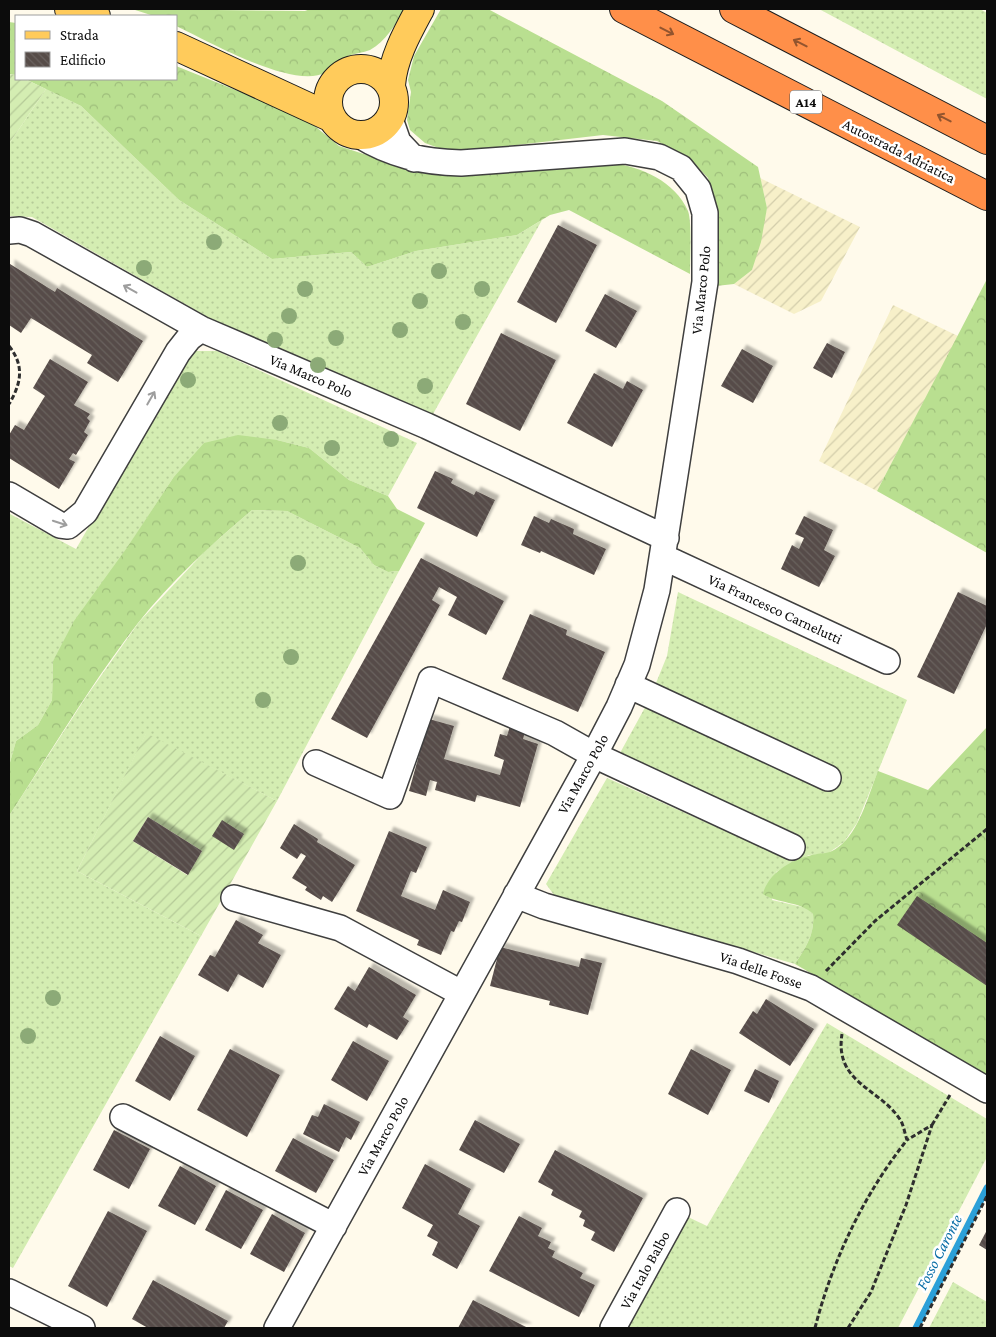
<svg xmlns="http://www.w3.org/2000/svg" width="996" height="1337" viewBox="0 0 996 1337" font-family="'Crimson Pro',serif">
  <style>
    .farmland { fill: url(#farmland-furrows) }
    .grass { fill: url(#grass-dots) }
    .forest { fill: url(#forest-crowns) }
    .garden { fill: url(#garden-furrows); fill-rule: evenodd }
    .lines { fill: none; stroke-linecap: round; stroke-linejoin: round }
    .stream { stroke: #2ca0d8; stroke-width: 7 }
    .building { fill: url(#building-back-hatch); filter: url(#shadow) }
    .minor-casing { stroke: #3f3f3f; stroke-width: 28 }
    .major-casing { stroke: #1d1d1d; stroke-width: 30 }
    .highway-casing { stroke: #1d1d1d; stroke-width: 30 }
    .path { stroke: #2e2e2e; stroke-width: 3; stroke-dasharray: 5 2.5; stroke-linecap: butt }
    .minor { stroke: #fff; stroke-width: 25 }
    .major { stroke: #ffcb5b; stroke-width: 28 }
    .highway { stroke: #ff8f49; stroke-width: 28 }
    .tree { fill: #8caa77 }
    .oneway { stroke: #92542e }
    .oneway2 { stroke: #9e9e9e }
    .labels { text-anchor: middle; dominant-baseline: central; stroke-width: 5; stroke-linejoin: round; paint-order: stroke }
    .shield { fill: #fff; stroke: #555; stroke-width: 1 }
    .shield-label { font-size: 14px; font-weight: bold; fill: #0c0c0c }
    .street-label { font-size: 15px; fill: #0c0c0c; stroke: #fff }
    .water-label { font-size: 16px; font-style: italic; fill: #0c6fa7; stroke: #fff }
  </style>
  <defs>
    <pattern id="farmland-furrows" width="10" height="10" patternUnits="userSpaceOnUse" patternTransform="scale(1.25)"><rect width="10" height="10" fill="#f7f0c9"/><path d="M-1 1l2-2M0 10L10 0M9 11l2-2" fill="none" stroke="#d3cdab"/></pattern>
    <pattern id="grass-dots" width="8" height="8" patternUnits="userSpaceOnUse" patternTransform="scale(1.25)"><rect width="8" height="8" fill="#d4edb2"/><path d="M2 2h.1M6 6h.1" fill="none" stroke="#b5ca98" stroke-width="1.8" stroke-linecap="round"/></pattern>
    <pattern id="forest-crowns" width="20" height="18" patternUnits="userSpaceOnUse" patternTransform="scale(1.25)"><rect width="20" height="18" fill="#b9df90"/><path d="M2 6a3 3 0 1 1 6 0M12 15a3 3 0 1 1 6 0" fill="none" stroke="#9ebe7b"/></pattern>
    <pattern id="garden-furrows" width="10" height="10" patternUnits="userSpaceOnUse" patternTransform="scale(1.25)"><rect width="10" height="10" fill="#d4edb2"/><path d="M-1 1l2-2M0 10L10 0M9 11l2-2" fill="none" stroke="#b5ca98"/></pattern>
    <pattern id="building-back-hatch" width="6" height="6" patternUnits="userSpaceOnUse" patternTransform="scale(1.25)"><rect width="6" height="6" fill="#564c48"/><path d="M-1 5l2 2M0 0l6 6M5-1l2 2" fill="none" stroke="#69615e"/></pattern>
    <filter id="shadow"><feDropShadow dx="4.5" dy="-4.5" stdDeviation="1" flood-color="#0004"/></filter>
  </defs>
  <rect width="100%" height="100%" fill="#fffaeb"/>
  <path class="farmland" d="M760,178L860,227L821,301L794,314L734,284L752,270L767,208Z
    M893,305L958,336L877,491L819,461Z"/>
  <path class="grass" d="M819,9H980L987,13V99Z
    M46,89L81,106L179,200L272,259L351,252L367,267L416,251L517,235L542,220L433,414L213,320L32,217L9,216V144Z
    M195,351H217L417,443L388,496L349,480L309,448L277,440L173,478L53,661L52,700L38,725L16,741L9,766V516L10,514L76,549L183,363Z
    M252,510L287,511L360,548L374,565L388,572L399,571L277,801L146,734L77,871L201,936L13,1268L9,1266V816L86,697L139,622L206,550Z
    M678,592L907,700L857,823L844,842L827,854L809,855L776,872L772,900L807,908L813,914C815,934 806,947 795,964L554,895L546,884L607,778L788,859C793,854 799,844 799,837L795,833L620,753L648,702L835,772L656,683L667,656Z
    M827,1023L987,1119V1157L898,1328H625L688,1217L707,1226Z
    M953,1282L987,1302V1328H929Z"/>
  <path class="forest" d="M132,9L305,11L310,9H404C397,23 385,42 370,50C363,53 355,53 348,56C339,60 334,67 326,72C294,91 207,40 176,26V16H154Z
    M441,9H488L662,101L758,167L767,208L761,242L752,270L734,284L716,286L719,220L708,178L690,159L657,141L603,135L482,149L444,150L425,143L410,130L407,120L411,92L408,80L414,56Z
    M9,22L16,23V75L9,74Z
    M176,66L305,118L339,146L425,174L612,163C641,167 675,181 688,211C692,221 690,260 690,274L569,210L550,215L517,235L416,251L367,267L351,252L272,259L179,200L81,106L25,79H176Z
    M987,279V553L877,491Z
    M238,435L277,440L309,448L349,480L388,496L397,509L425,523L399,571L388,572L374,565L360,548L287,511L252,510C212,544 171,581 138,623C91,684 51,751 9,816V766L16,741L38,725L52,700L53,661L74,621L126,549L173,478L204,443Z
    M987,727V1075L795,964C806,947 815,934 813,914C800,901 778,904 763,894C768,874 789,861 808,856C824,851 828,857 843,843C861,826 869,793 878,771L928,790Z"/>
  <path class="garden" d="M9,74L16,75V79H25L46,89L9,144Z
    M146,733L277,801L201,936L77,871ZM148,817L202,851L187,875L133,841Z"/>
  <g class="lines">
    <path class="stream" d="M916,1328L987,1188"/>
  </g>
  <path class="building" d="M558,225L597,245L556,323L517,302Z
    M10,264L55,292L57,288L143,341L118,382L87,363L92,355L31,318L21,333L9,325Z
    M605,294L637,311L616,348L585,331Z
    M501,333L556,360L520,431L466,404Z
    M827,343L845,352L832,378L813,368Z
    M742,349L773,366L753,403L721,386Z
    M50,359L88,382L74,405L90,414L87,418L90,421L84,432L88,435L76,455L73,453L69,459L75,462L59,489L9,458V435L15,425L24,430L45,396L33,388Z
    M594,373L623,389L627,381L643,390L612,447L567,423Z
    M435,471L453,479L451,483L474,495L476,491L495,500L477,537L417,508Z
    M534,516L549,523L551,519L574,529L573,534L606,549L594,575L541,551L540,553L521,545Z
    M804,516L833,530L824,550L835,556L819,587L781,569L792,545L799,549L804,538L795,534Z
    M421,558L504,601L486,635L448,615L457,597L439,587L432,600L440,605L367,738L331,719Z
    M958,592L987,606V624L954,694L917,677Z
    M530,614L567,630L566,635L605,652L578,712L502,679Z
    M429,719L454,726L444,759L500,775L504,760L494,756L500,734L507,736L511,723L526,728L523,739L538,744L520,807L477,795L475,802L435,790L437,782L430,780L426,796L409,791Z
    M148,817L202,851L188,875L133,841Z
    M222,820L244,834L234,850L212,836Z
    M294,824L318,839L317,842L355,865L332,902L323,896L321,900L305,890L307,887L292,878L306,856L301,853L297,859L280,848Z
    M389,831L427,847L416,873L411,871L401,896L435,910L443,890L470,902L462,922L459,921L454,932L451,931L441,955L417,945L419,940L356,911Z
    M917,896L987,943V986L897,925Z
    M236,920L263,935L258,943L281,955L263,988L238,974L228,992L198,975L210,955L215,957Z
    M500,947L579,967L581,958L602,963L588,1015L549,1005L550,1001L490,986Z
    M369,967L416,995L403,1017L409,1021L397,1040L369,1024L367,1028L334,1009L348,986L355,991Z
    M766,999L814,1029L790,1066L739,1033L753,1011L757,1014Z
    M160,1036L195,1056L170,1101L135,1081Z
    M353,1041L389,1061L367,1101L331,1080Z
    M230,1049L280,1075L247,1137L197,1110Z
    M691,1049L731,1070L708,1115L668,1094Z
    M755,1069L779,1081L769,1103L744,1091Z
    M324,1104L360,1122L351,1140L346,1137L339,1152L303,1134L312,1115L318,1117Z
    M475,1120L520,1144L504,1173L459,1150Z
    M114,1130L150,1149L129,1189L93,1170Z
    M293,1138L334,1160L316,1193L275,1171Z
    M555,1150L643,1198L614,1252L591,1240L595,1232L583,1226L585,1220L579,1217L582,1211L551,1195L553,1190L538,1182Z
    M425,1164L471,1189L458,1214L480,1226L457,1269L432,1255L438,1242L427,1236L433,1225L402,1208Z
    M180,1166L216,1186L195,1225L158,1206Z
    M226,1190L263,1210L241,1249L205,1230Z
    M108,1211L147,1231L107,1307L68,1286Z
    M272,1214L305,1233L284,1272L250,1254Z
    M519,1216L542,1228L538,1236L551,1242L548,1248L555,1251L552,1257L583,1273L580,1278L595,1285L579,1317L489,1271Z
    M987,1230V1250L979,1245Z
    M153,1280L228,1321L224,1328H148L132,1319Z
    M473,1300L528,1328H458Z"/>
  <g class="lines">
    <defs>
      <path id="minor" d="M390,119L398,142L414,159
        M9,231L20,230L32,234L201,329L427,426L666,538
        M9,495L60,525L68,526L85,512L178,352L189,338L201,329
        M663,557L887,661
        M628,685L828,778
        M316,763L390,796L431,680L555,733L594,755L792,847
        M516,895L544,906L738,961L811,988L987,1090
        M234,898L340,928L461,993
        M123,1117L334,1226
        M9,1292L82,1328
        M277,1328L594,755L619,707L637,665L657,590L705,282V213L698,189L681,168L659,157L625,151L461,163C423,162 391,155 359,135
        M613,1328L677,1211"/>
      <path id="major" d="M69,9L96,16
        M176,46L332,118
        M328 102a33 33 0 1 1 66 0a33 33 0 1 1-66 0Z
        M391,85C393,58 407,33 420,9"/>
      <path id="highway" d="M624,9L987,196
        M734,9L987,140"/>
    </defs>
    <use href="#minor" class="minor-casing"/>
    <use href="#major" class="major-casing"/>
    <use href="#highway" class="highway-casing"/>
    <path class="path" d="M9,346C25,366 21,384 9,404
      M826,971L875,921L987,829
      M932,1125L950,1095
      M815,1328C832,1261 864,1194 907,1140C905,1134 904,1127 901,1121C881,1088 834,1084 842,1034
      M848,1328L871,1292L906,1205L932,1125L907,1140
      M920,1328L987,1196"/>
    <use href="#minor" class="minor"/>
    <use href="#major" class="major"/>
    <use href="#highway" class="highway"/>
  </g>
  <g class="tree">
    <circle cx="214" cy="242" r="8"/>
    <circle cx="144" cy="268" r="8"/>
    <circle cx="439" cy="271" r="8"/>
    <circle cx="305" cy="289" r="8"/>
    <circle cx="482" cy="289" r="8"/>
    <circle cx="420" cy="301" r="8"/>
    <circle cx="289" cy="316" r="8"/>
    <circle cx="463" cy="322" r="8"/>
    <circle cx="400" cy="330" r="8"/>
    <circle cx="336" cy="338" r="8"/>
    <circle cx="275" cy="340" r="8"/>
    <circle cx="318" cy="365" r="8"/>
    <circle cx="188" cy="380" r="8"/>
    <circle cx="425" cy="386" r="8"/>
    <circle cx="280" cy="423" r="8"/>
    <circle cx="391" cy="439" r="8"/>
    <circle cx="332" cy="448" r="8"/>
    <circle cx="298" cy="563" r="8"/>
    <circle cx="291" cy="657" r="8"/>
    <circle cx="263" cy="700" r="8"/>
    <circle cx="53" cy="998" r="8"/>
    <circle cx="28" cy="1036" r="8"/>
  </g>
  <defs><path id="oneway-shaft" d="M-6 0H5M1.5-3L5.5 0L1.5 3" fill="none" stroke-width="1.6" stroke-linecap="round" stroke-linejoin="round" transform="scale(1.25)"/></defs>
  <g class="oneway">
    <use href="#oneway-shaft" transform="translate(667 31) rotate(27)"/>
    <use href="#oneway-shaft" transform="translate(800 43) rotate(-153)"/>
    <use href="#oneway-shaft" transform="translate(944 118) rotate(-153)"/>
  </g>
  <g class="oneway2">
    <use href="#oneway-shaft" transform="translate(130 289) rotate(-151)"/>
    <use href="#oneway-shaft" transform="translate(151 398) rotate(-60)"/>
    <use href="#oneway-shaft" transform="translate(60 523) rotate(18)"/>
  </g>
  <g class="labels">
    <rect class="shield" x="790" y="90.5" width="32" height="23" rx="4"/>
    <g class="shield-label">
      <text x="806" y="102">A14</text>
    </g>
    <g class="street-label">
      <text transform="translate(899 151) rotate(27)">Autostrada Adriatica</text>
      <text transform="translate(701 290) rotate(-84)">Via Marco Polo</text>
      <text transform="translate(311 376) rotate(23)">Via Marco Polo</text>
      <text transform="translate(775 609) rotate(25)">Via Francesco Carnelutti</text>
      <text transform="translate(583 774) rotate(-61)">Via Marco Polo</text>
      <text transform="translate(761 970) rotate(19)">Via delle Fosse</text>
      <text transform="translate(383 1136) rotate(-61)">Via Marco Polo</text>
      <text transform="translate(645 1270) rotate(-61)">Via Italo Balbo</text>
    </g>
    <g class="water-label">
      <text transform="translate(939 1252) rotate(-63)">Fosso Caronte</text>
    </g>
  </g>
  <rect width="996" height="1337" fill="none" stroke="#0c0c0c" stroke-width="20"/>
  <rect x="15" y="15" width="162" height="65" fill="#ffffff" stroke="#9e9e9e"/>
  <rect x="25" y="31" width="25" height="8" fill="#ffcb5b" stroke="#9e9e9e"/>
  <text x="60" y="40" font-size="15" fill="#0c0c0c">Strada</text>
  <rect x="25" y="52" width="25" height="15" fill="url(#building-back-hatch)" stroke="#9e9e9e"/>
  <text x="60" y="65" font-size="15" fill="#0c0c0c">Edificio</text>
</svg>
